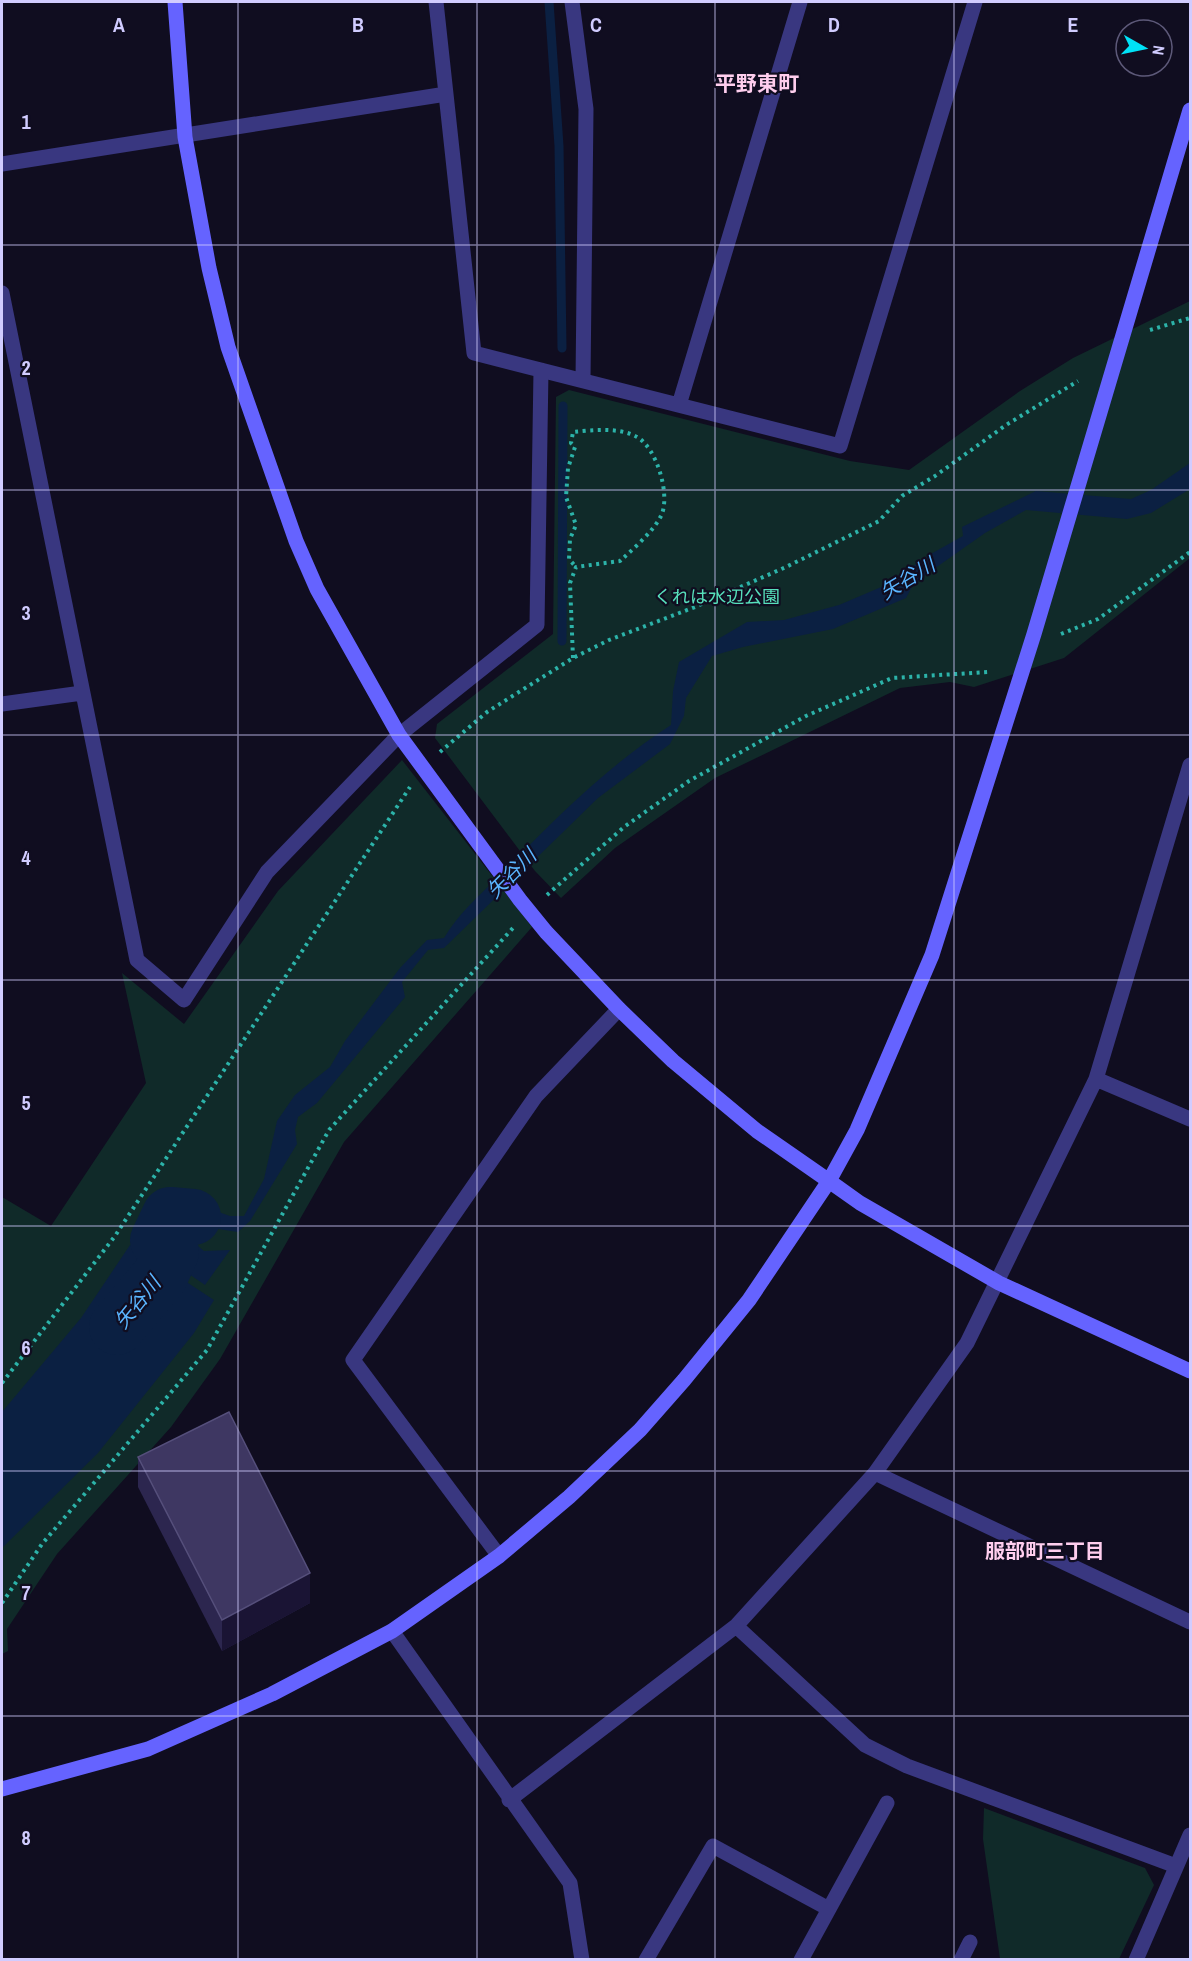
<svg xmlns="http://www.w3.org/2000/svg" width="1192" height="1961" viewBox="0 0 1192 1961" font-family="'Archivo Narrow','Noto Sans JP',sans-serif">
  <style>
    .green { fill: #102a29 }
    .water { fill: #0b2042 }
    .lines { fill: none; stroke-linecap: round; stroke-linejoin: round }
    .stream { stroke: #0b2042; stroke-width: 9 }
    .river { stroke: #0b2042; stroke-width: 56 }
    .path { stroke: #2cb3a9; stroke-width: 4; stroke-dasharray: 3 4.5; stroke-linecap: butt }
    .street { stroke: #393780; stroke-width: 15 }
    .secondary { stroke: #6563ff; stroke-width: 15 }
    .wall { fill: #2c264f }
    .shaded-wall { fill: #1a1434 }
    .building { fill: #3e3762; stroke: #554f7b; stroke-width: 1.5 }
    .grid { fill: none; stroke: #d1ccff; stroke-width: 1.5; stroke-opacity: 0.55 }
    .labels { text-anchor: middle; dominant-baseline: central; stroke-width: 4.5; stroke-linejoin: round; paint-order: stroke }
    .park-label { font-size: 18px; fill: #57e0bc; stroke: #100d20 }
    .water-label { font-size: 20px; font-style: italic; fill: #5ab5ff; stroke: #100d20 }
    .neighbourhood-label { font-size: 20px; font-weight: bold; fill: #ffceee; stroke: #100d20 }
    .quarter-label { font-size: 21px; font-weight: bold; fill: #ffceee; stroke: #100d20 }
    .grid-label { font-size: 20px; text-anchor: middle; font-weight: bold; fill: #d1ccff; stroke: #100d20; stroke-width: 4.5; stroke-linejoin: round; paint-order: stroke }
  </style>
  <rect width="100%" height="100%" fill="#100d20"/>
  <path class="green" d="M1190,301V558L1064,658L974,687L950,682L900,688L715,778L615,848L561,898L535,871L435,738L437,724L553,634L556,397L569,390L850,461L909,470L1020,391L1073,358Z
    M402,760L532,927L344,1142L220,1359L171,1427L57,1554L7,1629L8,1651L2,1654V1197L51,1226L146,1083L122,973L184,1024L278,891Z
    M984,1808L1145,1868L1154,1885L1119,1959H1000L983,1839Z"/>
  <path class="water" d="M1190,463V489L1151,513L1127,519L1026,510L985,533L914,583L906,598L833,629L743,647L712,656L686,698L684,716L670,744L598,798L444,948L428,950L402,982L405,997L317,1103L298,1117L295,1130L297,1144L250,1221L238,1232L205,1227H179L174,1235L193,1242L204,1251L230,1250L205,1285L144,1243L168,1204L190,1202L230,1216H244L264,1179L277,1121L295,1095L330,1067L345,1041L400,968L427,940L444,938C458,914 479,896 499,876C552,822 607,766 671,725L673,691L679,662L747,622L784,620L839,605L886,585L929,555L963,536L962,527L1036,491L1131,499L1151,490Z
    M130,1245L214,1300L194,1333L98,1453L2,1548V1412L81,1318Z"/>
  <g class="lines">
    <path class="stream" d="M549,2L559,146L562,348
      M562,641L563,406"/>
    <path class="river" d="M117,1327L160,1276L171,1252L158,1240L170,1215L193,1217"/>
    <path class="path" d="M1150,330L1190,318
      M1061,634L1098,619L1190,552
      M573,658L570,583L576,567L620,561C634,548 652,533 661,516C671,496 657,448 637,437C620,427 592,430 573,432L571,443L575,447L568,468L566,497L576,525L570,539L569,559L576,567
      M440,752L487,712L573,658L609,640L695,607L786,567L879,521L902,496L935,476L1006,425L1078,381
      M547,895L624,827L689,781L806,716L892,678L988,672
      M2,1383L115,1236L410,787
      M2,1603L42,1544L207,1350L329,1130L513,928"/>
    <path class="street" d="M572,2L586,109L583,380
      M446,94L474,353L840,446L975,2
      M2,164L446,94L436,2
      M2,293L137,960L184,1000L267,872L399,735L537,625L541,370
      M679,405L800,2
      M2,704L82,693
      M1096,1079L1190,1119
      M875,1473L1190,1622
      M499,1556L353,1360L536,1096L619,1009
      M736,1626L865,1745L907,1766L1176,1866
      M392,1631L570,1883L582,1960
      M509,1800L736,1626L875,1473L967,1343L1096,1079L1190,765
      M646,1960L713,1846L829,1909
      M801,1960L887,1803
      M961,1960L970,1942
      M1136,1960L1190,1835"/>
    <path class="secondary" d="M175,2L185,137L209,268L228,347L296,541L317,589L399,735L520,900L546,932L619,1009L673,1061L757,1131L829,1181L860,1203L999,1283L1190,1371
      M2,1789L148,1749L272,1694L392,1631L499,1556L569,1497L640,1430L684,1380L749,1300L829,1181L857,1130L932,955L1034,634L1190,110"/>
  </g>
  <path class="wall" d="M138,1457L310,1603L222,1651L138,1487Z"/>
  <path class="shaded-wall" d="M310,1573V1603L222,1651V1620Z"/>
  <path class="building" d="M229,1412L310,1573L222,1620L138,1457Z"/>
  <path class="grid" d="M238,2V1960M477,2V1960M715,2V1960M954,2V1960M2,245H1190M2,490H1190M2,735H1190M2,980H1190M2,1226H1190M2,1471H1190M2,1716H1190"/>
  <g class="labels">
    <g class="park-label">
      <text x="717" y="596">くれは水辺公園</text>
    </g>
    <g class="water-label">
      <text transform="translate(907 578) rotate(-31)">矢谷川</text>
      <text transform="translate(511 873) rotate(-45)">矢谷川</text>
      <text transform="translate(137 1302) rotate(-51)">矢谷川</text>
    </g>
    <g class="neighbourhood-label">
      <text x="1045" y="1550">服部町三丁目</text>
    </g>
    <g class="quarter-label">
      <text x="757" y="83">平野東町</text>
    </g>
  </g>
  <g class="grid-label">
    <text x="119" y="32">A</text>
    <text x="358" y="32">B</text>
    <text x="596" y="32">C</text>
    <text x="834" y="32">D</text>
    <text x="1073" y="32">E</text>
    <text x="26" y="129">1</text>
    <text x="26" y="375">2</text>
    <text x="26" y="620">3</text>
    <text x="26" y="865">4</text>
    <text x="26" y="1110">5</text>
    <text x="26" y="1355">6</text>
    <text x="26" y="1600">7</text>
    <text x="26" y="1845">8</text>
  </g>
  <rect width="1192" height="1961" fill="none" stroke="#d1ccff" stroke-width="6"/>
  <g transform="translate(1144 48) rotate(99)"><circle r="28" fill="#100d20" stroke="#5d5979" stroke-width="1.5"/>
  <path d="M0-4.5L10 22L0 15L-10 22Z" fill="#00e2f7"/>
  <text y="-9" font-size="16" font-weight="bold" text-anchor="middle" fill="#d1ccff">N</text>
  </g>
</svg>
